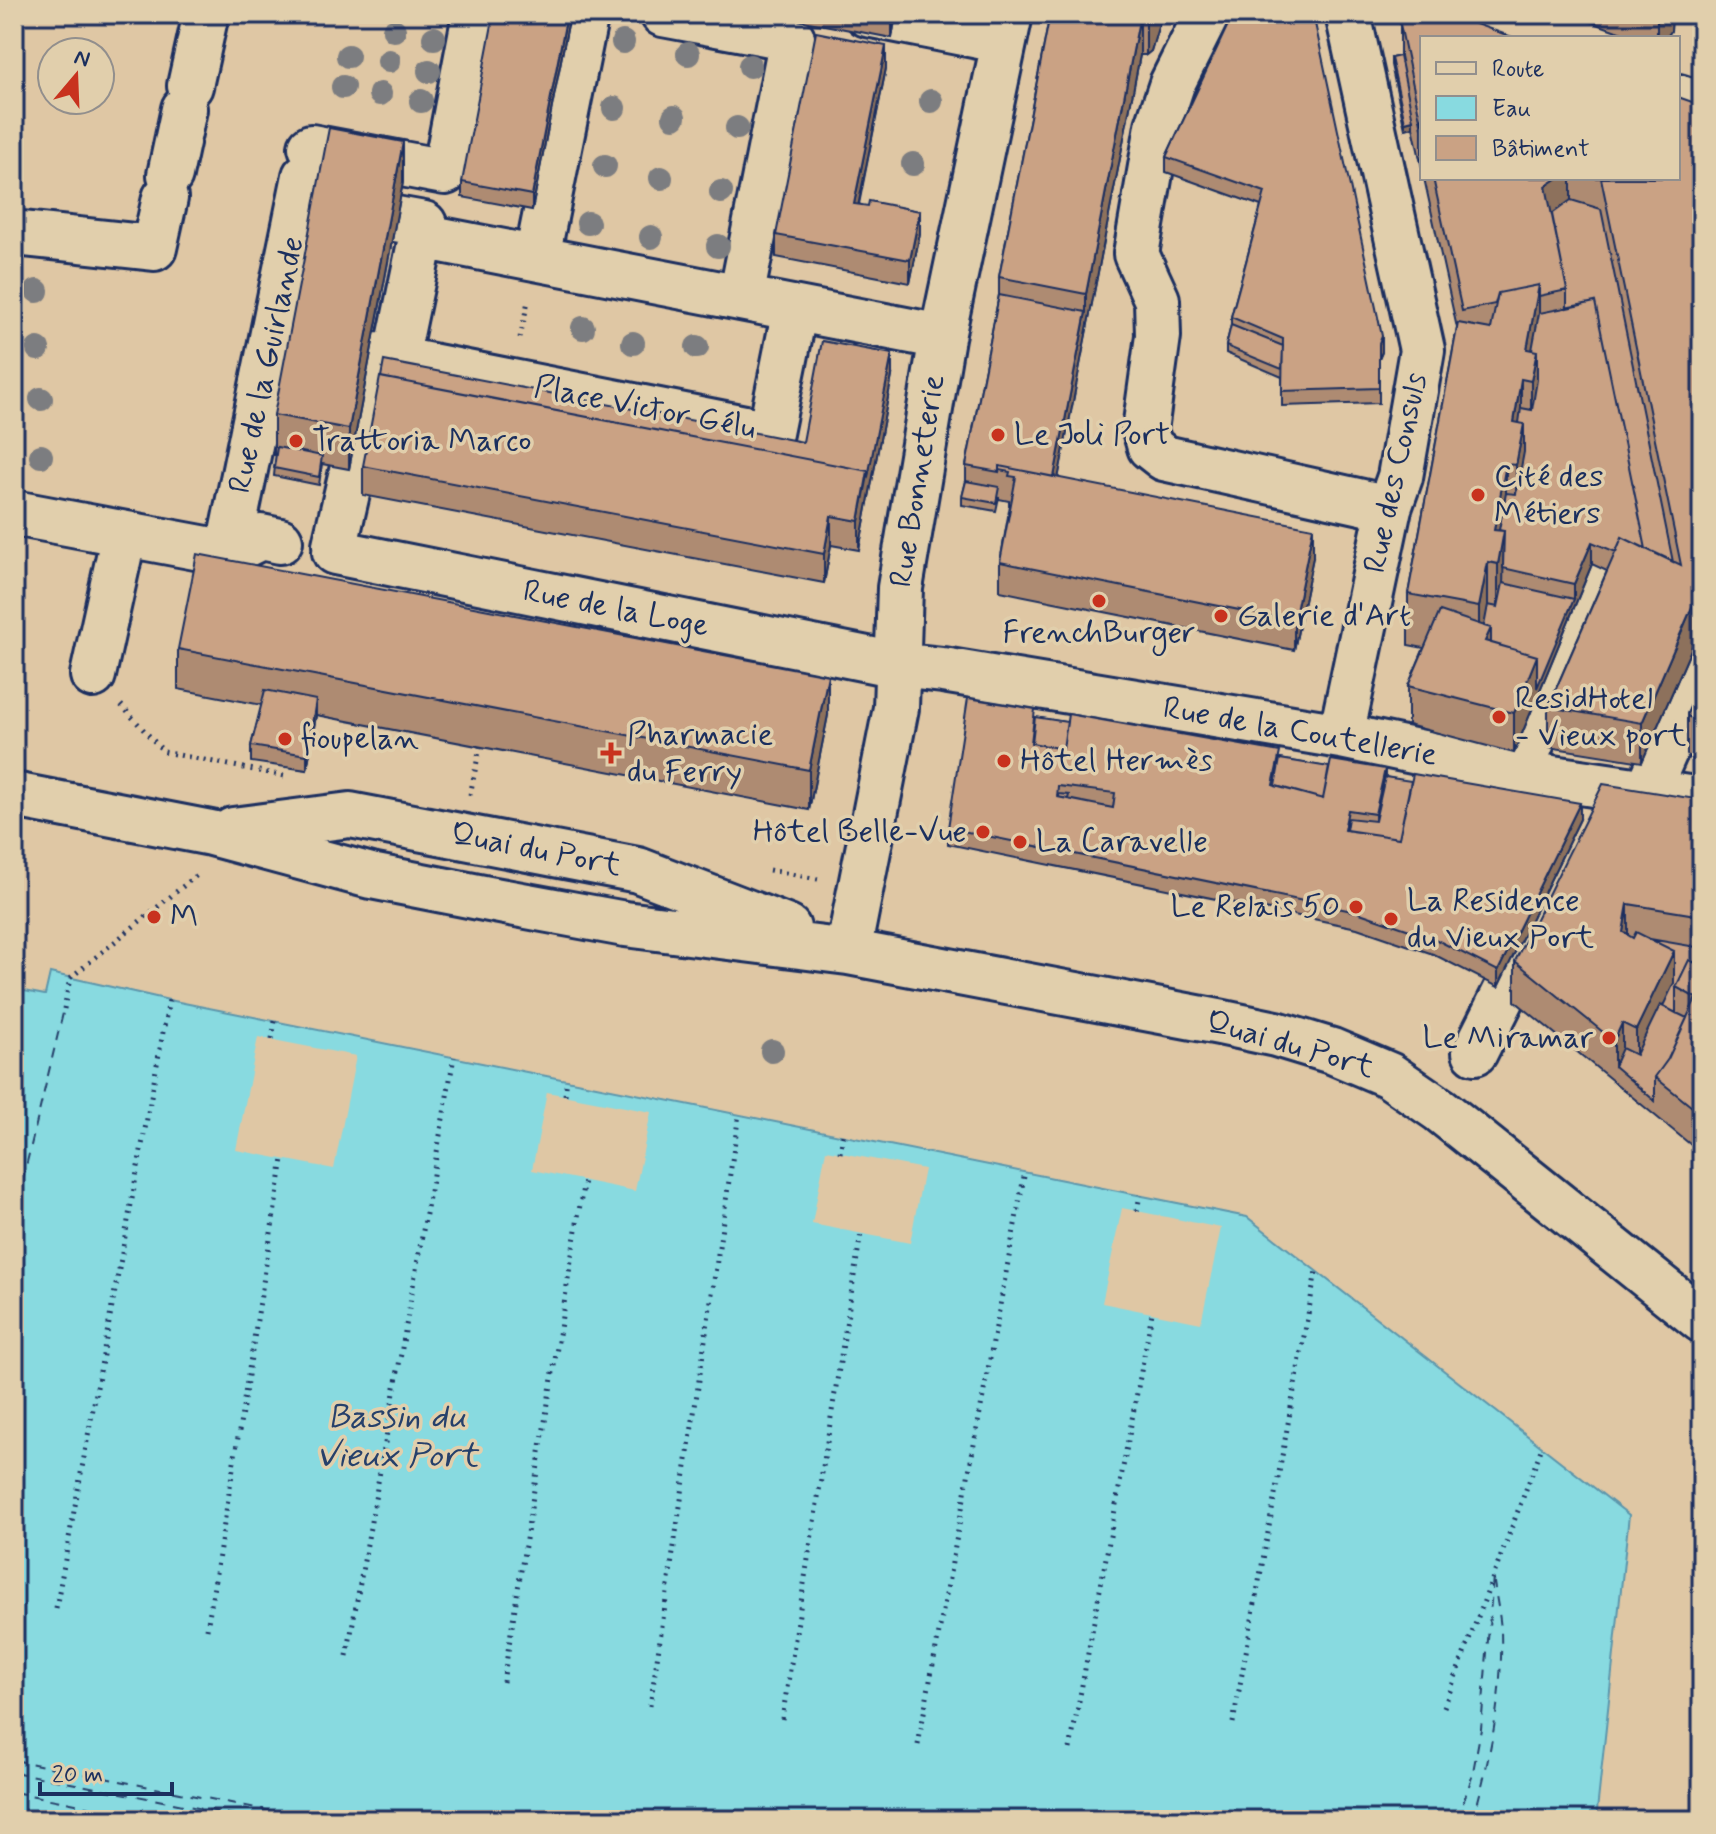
<svg xmlns="http://www.w3.org/2000/svg" width="1716" height="1834" viewBox="0 0 1716 1834" font-family="Mynerve,sans-serif">
  <style>
    .water { fill: #88dae0; stroke: #5c96ac; stroke-width: 2 }
    .pier { fill: #dfc7a4 }
    .lines { fill: none; stroke-linecap: round; stroke-linejoin: round }
    .ferry { stroke: #26406b; stroke-width: 2; stroke-dasharray: 10 8; stroke-linecap: butt }
    .minor-casing { stroke: #1b2f5e; stroke-width: 50 }
    .path { stroke: #1b2f5e; stroke-width: 5; stroke-dasharray: 2 6; stroke-linecap: butt }
    .minor { stroke: #e1cfac; stroke-width: 44 }
    .tree { fill: #7c7d80 }
    .wall { fill: #ae8b72; stroke: #1b2f5e; stroke-width: 2 }
    .shaded-wall { fill: #8d715c; stroke: #1b2f5e; stroke-width: 2 }
    .building { fill: #caa284; stroke: #1b2f5e; stroke-width: 2; fill-rule: evenodd }
    .poi-dot { fill: #c8321e; stroke: #e1cfac; stroke-width: 3 }
    .labels { text-anchor: middle; dominant-baseline: central; stroke-width: 7; stroke-linejoin: round; paint-order: stroke }
    .street-label { font-size: 32px; fill: #1b2f5e; stroke: #e1cfac }
    .poi-label { font-size: 32px; fill: #1b2f5e; stroke: #e1cfac; text-anchor: start }
    .water-label { font-size: 34px; font-style: italic; fill: #26406b; stroke: #e1cfac }
  </style>
  <rect width="100%" height="100%" fill="#dfc7a4"/>
  <filter id="ink" filterUnits="userSpaceOnUse"><feTurbulence type="fractalNoise" baseFrequency=".0125" numOctaves="2"/><feDisplacementMap in="SourceGraphic" scale="16" xChannelSelector="R" yChannelSelector="G"/><feConvolveMatrix kernelMatrix="1 2 1 2 8 2 1 2 1" color-interpolation-filters="sRGB"/></filter>
  <g filter="url(#ink)">
    <path class="water" d="M50,973L169,1000L1247,1217L1629,1515L1596,1820H14V989L45,995Z"/>
    <path class="pier" d="M258,1037L356,1056L334,1169L236,1150Z
      M547,1092L651,1112L635,1191L532,1170Z
      M826,1150L924,1169L910,1243L812,1224Z
      M1122,1208L1221,1228L1201,1323L1102,1303Z"/>
    <g class="lines">
      <path class="ferry" d="M14,1216L64,1009
        M14,1760L317,1820
        M14,1772L260,1820
        M14,1792L158,1820
        M14,1817L32,1820
        M1457,1820L1472,1777L1481,1729L1493,1576
        M1473,1820C1490,1758 1503,1696 1501,1631C1500,1614 1496,1598 1494,1582"/>
      <defs>
        <path id="minor" d="M663,14L792,38L741,298
          M867,14L1004,41
          M1207,14L1172,84L1158,126L1136,254L1157,300L1158,336L1145,430L1150,447L1164,458L1389,508
          M190,86L205,18
          M1678,97L1702,105
          M311,147L445,172L475,14
          M170,175L184,109
          M396,219L424,224L396,359L770,433L795,309
          M14,233L154,248L165,198
          M421,236L942,337
          M537,257L586,14
          M14,513L228,553L261,537L280,541
          M335,545L379,355L396,359
          M335,552L897,665L943,670L1341,736L1519,773L1702,800
          M228,553L305,176
          M93,675L124,534
          M1341,736L1389,508L1400,477L1422,350L1348,14
          M1519,773L1600,579
          M1647,792L1702,667
          M14,795L211,833L371,876L489,899L625,924L848,952L1219,1022L1276,1034L1332,1051L1389,1075L1440,1110L1702,1320
          M233,830L350,815L638,870L788,928
          M848,952L896,708L900,588L942,337L1010,14
          M1475,1052L1541,921"/>
      </defs>
      <use href="#minor" class="minor-casing"/>
      <path class="path" d="M520,338L528,301
        M121,705L164,752L284,776
        M470,795L480,747
        M769,870L818,879
        M64,1009L70,978L197,875
        M272,1039L275,1021
        M565,1095L567,1079
        M840,1153L843,1135
        M1137,1211L1140,1195
        M56,1608L169,1000
        M207,1629L283,1159
        M347,1656L454,1057
        M503,1682L584,1180
        M650,1706L739,1114
        M1444,1707L1542,1447
        M782,1719L861,1233
        M1233,1723L1316,1271
        M918,1745L1025,1171
        M1070,1749L1152,1313"/>
      <use href="#minor" class="minor"/>
    </g>
    <g class="tree">
      <circle cx="394" cy="30" r="12"/>
      <circle cx="434" cy="38" r="12"/>
      <circle cx="623" cy="42" r="12"/>
      <circle cx="688" cy="54" r="12"/>
      <circle cx="348" cy="56" r="12"/>
      <circle cx="389" cy="61" r="12"/>
      <circle cx="750" cy="66" r="12"/>
      <circle cx="429" cy="71" r="12"/>
      <circle cx="343" cy="87" r="12"/>
      <circle cx="380" cy="94" r="12"/>
      <circle cx="421" cy="101" r="12"/>
      <circle cx="931" cy="101" r="12"/>
      <circle cx="614" cy="108" r="12"/>
      <circle cx="674" cy="117" r="12"/>
      <circle cx="737" cy="128" r="12"/>
      <circle cx="913" cy="164" r="12"/>
      <circle cx="605" cy="166" r="12"/>
      <circle cx="661" cy="178" r="12"/>
      <circle cx="721" cy="192" r="12"/>
      <circle cx="588" cy="223" r="12"/>
      <circle cx="651" cy="237" r="12"/>
      <circle cx="718" cy="246" r="12"/>
      <circle cx="37" cy="291" r="12"/>
      <circle cx="583" cy="328" r="12"/>
      <circle cx="633" cy="343" r="12"/>
      <circle cx="697" cy="347" r="12"/>
      <circle cx="38" cy="349" r="12"/>
      <circle cx="41" cy="399" r="12"/>
      <circle cx="41" cy="456" r="12"/>
      <circle cx="772" cy="1051" r="12"/>
    </g>
    <path class="wall" d="M570,14L532,210L462,197V182Z
      M767,14H896L892,38Z
      M1050,14H1162L1151,51L1146,55H1140L1058,478L1313,557L1294,650L1000,591V562L1010,505H1009V501L999,499V497L996,511L962,505V497L966,481V466L999,295V277Z
      M1233,14L1382,352L1379,359V403L1282,406V377L1226,353V346L1231,325V317L1261,206L1166,172V157Z
      M1400,14L1422,38V168L1413,127L1405,129L1391,65V58L1400,56Z
      M1569,14H1672L1671,31L1666,38H1636Z
      M886,68L859,204L920,233L910,283L776,257V235Z
      M1424,178H1678L1702,624L1642,762L1548,747V707L1607,571L1592,564L1514,753L1408,725V686L1424,648L1408,645V594L1457,328Z
      M403,182L349,469L322,464L319,485L274,476L276,455H274V415Z
      M892,376L859,550L831,545L824,583L363,495V466L803,442Z
      M178,649L828,715L809,810L316,715L307,770L251,762V746L262,705L178,689Z
      M1702,680V760L1689,757L1687,754V714Z
      M1035,717L1385,777L1580,819L1498,987L1433,954L1357,928L948,844V828Z
      M1702,800V1154L1515,1001V961Z"/>
    <path class="shaded-wall" d="M567,14H570L532,210V195Z
      M892,14H896L892,38Z
      M1148,14H1162L1151,51L1146,55V16Z
      M1657,14H1672L1671,31L1666,38H1657Z
      M1140,15V55L1053,505V482L1086,312V294Z
      M886,46V68L854,226V204Z
      M1413,120V127L1405,129V122Z
      M403,142V182L349,469V429Z
      M1558,178H1571V208L1548,225L1546,186Z
      M920,211V233L910,283V260Z
      M1539,285V336L1531,378L1527,349Z
      M1382,336V352L1379,359V344Z
      M1537,351V402L1531,432V381Z
      M892,354V376L859,550V521Z
      M1521,379V430L1514,422Z
      M1524,424V475L1516,516V465Z
      M1506,464V515L1498,559L1494,530Z
      M831,516V545L824,583V554Z
      M1313,528V557L1294,650V621Z
      M1504,531L1503,591L1498,615V564Z
      M1592,542V564L1514,753V713L1537,656L1574,599V584Z
      M1488,562V613L1479,658V607Z
      M1702,584V624L1642,762V723Z
      M1491,628V668L1485,641Z
      M828,675V715L809,810V770Z
      M316,700V715L307,770V755Z
      M1385,769V784L1375,829V814Z
      M1580,803V819L1498,987V971Z
      M1628,904V944L1623,932Z
      M1674,951V991L1636,1070V1030Z
      M1622,1023V1063L1614,1066V1041Z"/>
    <path class="building" d="M494,14H567L532,195L462,182Z
      M1050,14H1148L1146,16L1140,15L1086,294L999,277Z
      M1233,14H1313L1382,336L1379,344V388L1282,391L1283,339L1231,317L1265,192L1166,157Z
      M1400,14H1448L1515,38H1422V128L1400,24Z
      M816,32L886,46L854,204L868,206L869,201L920,211L910,260L776,235Z
      M1400,56L1413,120L1405,122L1391,58Z
      M1678,97L1698,104L1702,123V584L1642,723L1548,707L1622,537L1681,565L1601,178H1678Z
      M329,128L403,142L349,429L274,415Z
      M1433,178H1558L1546,186L1567,290L1539,296V285L1498,293L1495,304L1462,311Z
      M1571,200L1601,209L1673,562L1646,549L1595,302L1567,308V290L1552,214Z
      M1539,285L1527,349L1537,351L1531,381L1521,379L1514,422L1524,424L1516,465L1506,464L1494,530L1504,531L1498,564L1488,562L1479,607L1408,594L1458,323L1491,329L1498,293Z
      M999,295L1086,312L1054,477L999,466V472L966,466Z
      M1595,302L1646,549L1622,537L1616,552L1592,542L1574,584L1503,568L1504,531L1499,530L1506,493L1516,494L1524,452V424L1519,423L1521,408L1532,410L1537,380V351L1532,350L1539,313Z
      M1231,325L1283,346L1282,369L1226,346Z
      M822,341L892,354L868,477V471L381,377L384,361L803,442Z
      M380,377L868,471L859,521L831,516L824,554L363,466Z
      M277,447L322,456L319,477L274,468Z
      M999,466L1313,528L1294,621L1000,562L1016,477L1009,476L1010,472L999,470Z
      M966,481L999,487L996,503L962,497Z
      M197,554L828,675L809,770L178,649Z
      M1503,583L1574,599L1537,688V656L1491,643V628L1484,626L1488,605L1498,607Z
      M1440,611L1491,628L1485,641L1537,656L1514,713L1408,686Z
      M1702,680V720L1689,717L1687,714Z
      M265,690L316,700L307,755L251,746Z
      M968,698L1035,709L1031,743L1063,749L1068,714L1280,752L1273,785L1323,799L1331,760L1385,769L1375,814L1348,810L1344,830L1399,838L1413,774L1580,803L1498,971L1433,938L1357,912L948,828ZM1058,786L1115,793L1113,808L1057,797Z
      M1035,717L1067,722L1063,749L1032,743Z
      M1280,759L1329,767L1323,799L1275,786Z
      M1385,777L1411,781L1399,838L1346,830L1348,818L1375,821Z
      M1603,784L1702,800V916L1628,904L1623,932L1633,938L1636,932L1674,951L1636,1030L1622,1023L1614,1041L1515,961Z
      M1058,794L1069,795L1068,799L1058,797Z
      M1650,939L1702,948V966L1689,960L1676,987V1013L1663,1006L1674,983V951Z
      M1689,960L1702,966V1090L1697,1100V1111L1655,1077L1668,1059L1696,998L1676,987Z
      M1660,1005L1687,1018L1668,1059L1655,1077V1101L1614,1066L1622,1048L1636,1055Z
      M1702,1090V1103L1697,1100Z"/>
  </g>
  <g class="poi-dot">
    <circle cx="998" cy="435" r="8"/>
    <circle cx="296" cy="441" r="8"/>
    <circle cx="1478" cy="495" r="8"/>
    <circle cx="1099" cy="601" r="8"/>
    <circle cx="1221" cy="616" r="8"/>
    <circle cx="1499" cy="717" r="8"/>
    <circle cx="285" cy="739" r="8"/>
    <path d="M607 741h8v8h8v8h-8v8h-8v-8h-8v-8h8z"/>
    <circle cx="1004" cy="761" r="8"/>
    <circle cx="983" cy="832" r="8"/>
    <circle cx="1020" cy="842" r="8"/>
    <circle cx="1356" cy="907" r="8"/>
    <circle cx="154" cy="917" r="8"/>
    <circle cx="1391" cy="919" r="8"/>
    <circle cx="1609" cy="1038" r="8"/>
  </g>
  <g class="labels">
    <g class="street-label">
      <text transform="translate(267 365) rotate(-78)">Rue de la Guirlande</text>
      <text transform="translate(645 408) rotate(11)">Place Victor Gélu</text>
      <text transform="translate(1396 473) rotate(-78)">Rue des Consuls</text>
      <text transform="translate(918 481) rotate(-81)">Rue Bonneterie</text>
      <text transform="translate(616 609) rotate(11)">Rue de la Loge</text>
      <text transform="translate(1300 732) rotate(10)">Rue de la Coutellerie</text>
      <text transform="translate(536 850) rotate(11)">Quai du Port</text>
      <text transform="translate(1290 1045) rotate(16)">Quai du Port</text>
    </g>
    <g class="poi-label">
      <text x="1014" y="435">Le Joli Port</text>
      <text x="312" y="441">Trattoria Marco</text>
      <text x="1494" y="477">Cité des<tspan x="1494" dy="37">Métiers</tspan></text>
      <text x="1237" y="616">Galerie d'Art</text>
      <text x="1099" y="633" text-anchor="middle">FrenchBurger</text>
      <text x="1515" y="699">ResidHotel<tspan x="1515" dy="37">- Vieux port</tspan></text>
      <text x="627" y="735">Pharmacie<tspan x="627" dy="37">du Ferry</tspan></text>
      <text x="301" y="739">fioupelan</text>
      <text x="1020" y="761">Hôtel Hermès</text>
      <text x="967" y="832" text-anchor="end">Hôtel Belle-Vue</text>
      <text x="1036" y="842">La Caravelle</text>
      <text x="1407" y="901">La Residence<tspan x="1407" dy="37">du Vieux Port</tspan></text>
      <text x="1340" y="907" text-anchor="end">Le Relais 50</text>
      <text x="170" y="917">M</text>
      <text x="1593" y="1038" text-anchor="end">Le Miramar</text>
    </g>
    <g class="water-label">
      <text x="397" y="1417">Bassin du<tspan x="397" dy="39">Vieux Port</tspan></text>
    </g>
  </g>
  <rect width="1716" height="1834" fill="none" stroke="#e1cfac" stroke-width="48"/>
  <rect x="24" y="24" width="1668" height="1786" fill="none" stroke="#1b2f5e" stroke-width="3" filter="url(#ink)"/>
  <rect x="1420" y="36" width="260" height="144" fill="#e1cfac" stroke="#928f8d" stroke-width="2"/>
  <rect x="1436" y="62" width="40" height="12" fill="#e1cfac" stroke="#928f8d" stroke-width="2"/>
  <text x="1492" y="76" font-size="24" fill="#1b2f5e">Route</text>
  <rect x="1436" y="96" width="40" height="24" fill="#88dae0" stroke="#928f8d" stroke-width="2"/>
  <text x="1492" y="116" font-size="24" fill="#1b2f5e">Eau</text>
  <rect x="1436" y="136" width="40" height="24" fill="#caa284" stroke="#928f8d" stroke-width="2"/>
  <text x="1492" y="156" font-size="24" fill="#1b2f5e">Bâtiment</text>
  <g transform="translate(76 76) rotate(19)"><circle r="38" fill="#e1cfac" stroke="#928f8d" stroke-width="2"/>
  <path d="M0-6L14 30L0 20L-14 30Z" fill="#c8321e"/>
  <text y="-12" font-size="22" font-weight="bold" text-anchor="middle" fill="#1b2f5e">N</text>
  </g>
  <path d="M40 1782v12h132v-12" fill="none" stroke="#1b2f5e" stroke-width="4"/>
  <text x="52" y="1782" font-size="24" fill="#1b2f5e" stroke="#e1cfac" stroke-width="6" paint-order="stroke">20 m</text>
</svg>
